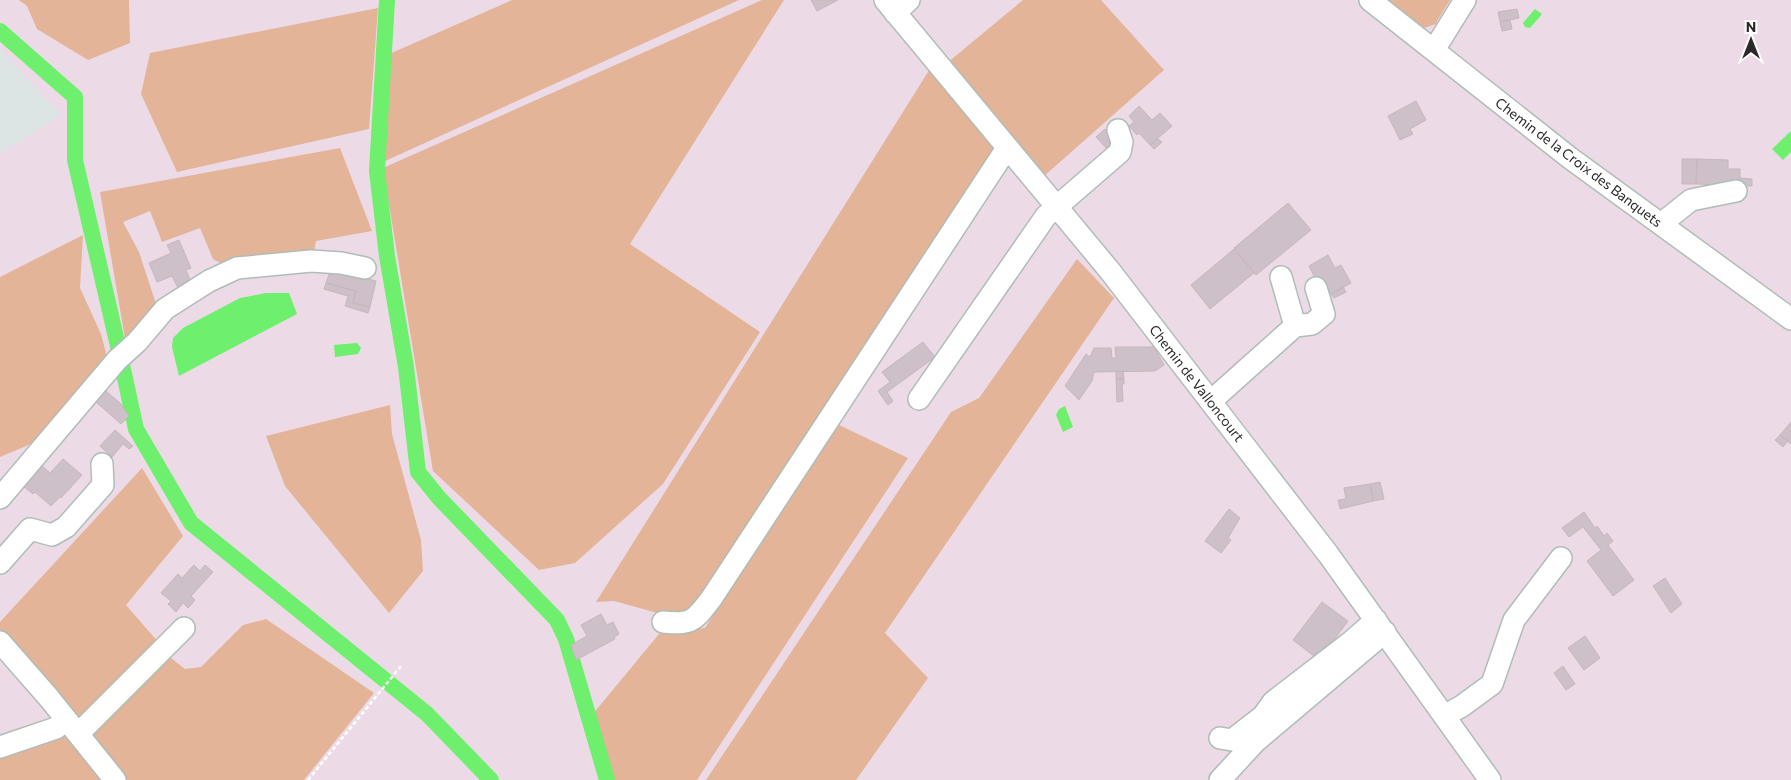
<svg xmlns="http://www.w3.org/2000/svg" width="1791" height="780" viewBox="0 0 1791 780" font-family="Commissioner,sans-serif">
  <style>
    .industrial { fill: #dce4e4 }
    .green { fill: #e3b497 }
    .water { fill: #6eef6d }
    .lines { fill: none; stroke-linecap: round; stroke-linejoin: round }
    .canal { stroke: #6eef6d; stroke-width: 16 }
    .building { fill: #cec0c9; stroke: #c7b5c0 }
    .minor-casing { stroke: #afbdb7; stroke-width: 24 }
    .path { stroke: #fff; stroke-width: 2.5; stroke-dasharray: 4 2.5; stroke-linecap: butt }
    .minor { stroke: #fff; stroke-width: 21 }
    .labels { text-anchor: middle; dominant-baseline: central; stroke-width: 4.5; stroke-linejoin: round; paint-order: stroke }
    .street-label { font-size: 14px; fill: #292929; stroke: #fff }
  </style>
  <rect width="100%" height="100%" fill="#ecdbe7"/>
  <path class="industrial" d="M0,49L61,115L0,154Z"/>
  <path class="green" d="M19,0H129L130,43L88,60L37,29L27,6Z
    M512,0H739L383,162L387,55Z
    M762,0H784L630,244L760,332L663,484L575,563L539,570L433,471L383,168Z
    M1023,0H1101L1164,70L1043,177L947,63Z
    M1388,0H1450L1437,21L1436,24L1424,28Z
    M378,8L369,129L177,172L141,94L150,53Z
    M933,64L1002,150L695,615L672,617L614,601L596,602Z
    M340,148L372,231L316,241L313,257L224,265L213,259L200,228L162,242L150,211L123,222L139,252L157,307L126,344L100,192Z
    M83,235L80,288L101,334L108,361L38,441L0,457V277Z
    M1077,259L1114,298L885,633L928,678L856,780H706L951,412L979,398Z
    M390,405L392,434L421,540L423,571L389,613L285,486L266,436Z
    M837,424L908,458L697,780H612L592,715L659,634L705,628Z
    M142,468L183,536L126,605L159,643L88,714L75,720L0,633V622Z
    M266,619L374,693L304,780H124L88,737L163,660L171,658L185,669L201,667L243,625Z
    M67,734L106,780H0V758Z"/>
  <path class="water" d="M1535,9L1542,14L1530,28L1525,27L1523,23Z
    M1791,131V152L1783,160L1772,149Z
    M266,293H289L297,314L179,376L172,347L173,338L183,328L240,298Z
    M357,343L361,348L358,354L335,357L334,345Z
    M1065,406L1073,427L1063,432L1056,415L1059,409Z"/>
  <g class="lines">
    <path class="canal" d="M387,0L377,171L387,256L406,367L418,472L439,498L557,620L566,639L607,780
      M0,31L75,97V160L118,346L136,429L191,523L427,714L491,780"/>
  </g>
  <path class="building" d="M811,0H838L817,11Z
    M1517,9L1519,18L1500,22L1498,12Z
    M1510,20L1512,29L1502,31L1500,22Z
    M1416,101L1426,120L1410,129L1413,134L1400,140L1388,116Z
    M1139,106L1152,120L1160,113L1172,126L1150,145L1139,133L1137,135L1129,126L1134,122L1129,116Z
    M1105,129L1117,142L1108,150L1096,137Z
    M1158,139L1162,142L1154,149L1150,145Z
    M1682,159H1697L1696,184H1682Z
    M1697,159L1728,160V169H1740V178L1752,179V186L1696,184Z
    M1288,203L1311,230L1256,275L1234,248Z
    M179,240L191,268L186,270L191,282L178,288L172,276L157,282L149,263L171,253L167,245Z
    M1234,249L1254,273L1210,309L1191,285Z
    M1328,255L1335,268L1341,265L1351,283L1331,294L1323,279L1317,282L1309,266Z
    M331,269L376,281L370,307L353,303L356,291L326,283Z
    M326,283L356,291L353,303L370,307L368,313L345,306L348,296L324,289Z
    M1343,287L1346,292L1334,298L1331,294Z
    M923,342L935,357L887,392L893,401L888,405L878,391L890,382L882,372Z
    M1115,347H1154L1164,365L1155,371L1094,372L1092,381L1079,400L1065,386L1086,354L1090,357L1094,348H1111L1112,358H1116Z
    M1116,371H1123L1124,379H1116Z
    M1116,379H1124V384H1122L1123,401L1117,402Z
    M100,386L121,404L129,416L121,424L96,402L90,409L84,404Z
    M1791,422V444L1780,435Z
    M115,430L133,446L129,449L123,444L112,457L100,446Z
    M1780,435L1788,441L1783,447L1775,440Z
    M63,459L82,475L61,498L60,497L51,506L35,492L33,494L23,486L41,465L50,473Z
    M1380,482L1384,499L1373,501L1370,484Z
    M1370,484L1373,501L1340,509L1338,500L1346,499L1344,488Z
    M1229,509L1240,518L1228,538L1231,540L1221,553L1205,541Z
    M1584,512L1595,528L1597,526L1604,536L1607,533L1613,541L1608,545L1634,580L1613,596L1587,561L1601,550L1583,527L1569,537L1562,528Z
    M194,565L200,571L205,565L213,572L191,596L195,600L188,608L183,603L176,612L168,604L171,601L161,593L178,574L182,578Z
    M1665,578L1682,604L1671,613L1653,586Z
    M1322,602L1348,621L1319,660L1293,640Z
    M601,614L607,625L613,622L619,634L614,637L615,639L576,660L571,645L587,636L581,625Z
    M1585,636L1600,658L1584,670L1568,648Z
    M1563,666L1575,684L1566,690L1554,673Z"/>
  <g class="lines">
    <defs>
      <path id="minor" d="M885,0L1110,271L1328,554L1490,780
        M1370,0L1570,158L1791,319
        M895,13L909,0
        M1434,50L1465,0
        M1661,224L1691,200L1736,191
        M1295,326L1312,324L1324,314L1316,288
        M919,399L1046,216L1120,152L1122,142L1118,130
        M1211,401L1295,326L1281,277
        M0,498L117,360L137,342L165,309L209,281L237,268L311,261L341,263L365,268
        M0,563L30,529L52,535L66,527L103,485L102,464
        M663,622C692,625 694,621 711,599L1007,148
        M0,642L49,698L115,780
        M1444,716L1462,706L1492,684L1514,620L1561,558
        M78,734L184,628
        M1220,738L1232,740L1263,716L1273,702L1352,641L1376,620
        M0,747L56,728L66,720
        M1220,780L1255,742L1385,632"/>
    </defs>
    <use href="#minor" class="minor-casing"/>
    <path class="path" d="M308,780L401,666"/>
    <use href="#minor" class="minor"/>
  </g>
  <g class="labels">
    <g class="street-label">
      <text transform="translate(1579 162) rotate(37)">Chemin de la Croix des Banquets</text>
      <text transform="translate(1197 383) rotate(52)">Chemin de Valloncourt</text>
    </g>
  </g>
  <g transform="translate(1751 40)" stroke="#ffffff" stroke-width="4" paint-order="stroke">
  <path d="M0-4L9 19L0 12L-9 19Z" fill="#292929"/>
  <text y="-8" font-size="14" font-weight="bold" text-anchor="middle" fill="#292929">N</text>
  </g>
</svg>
